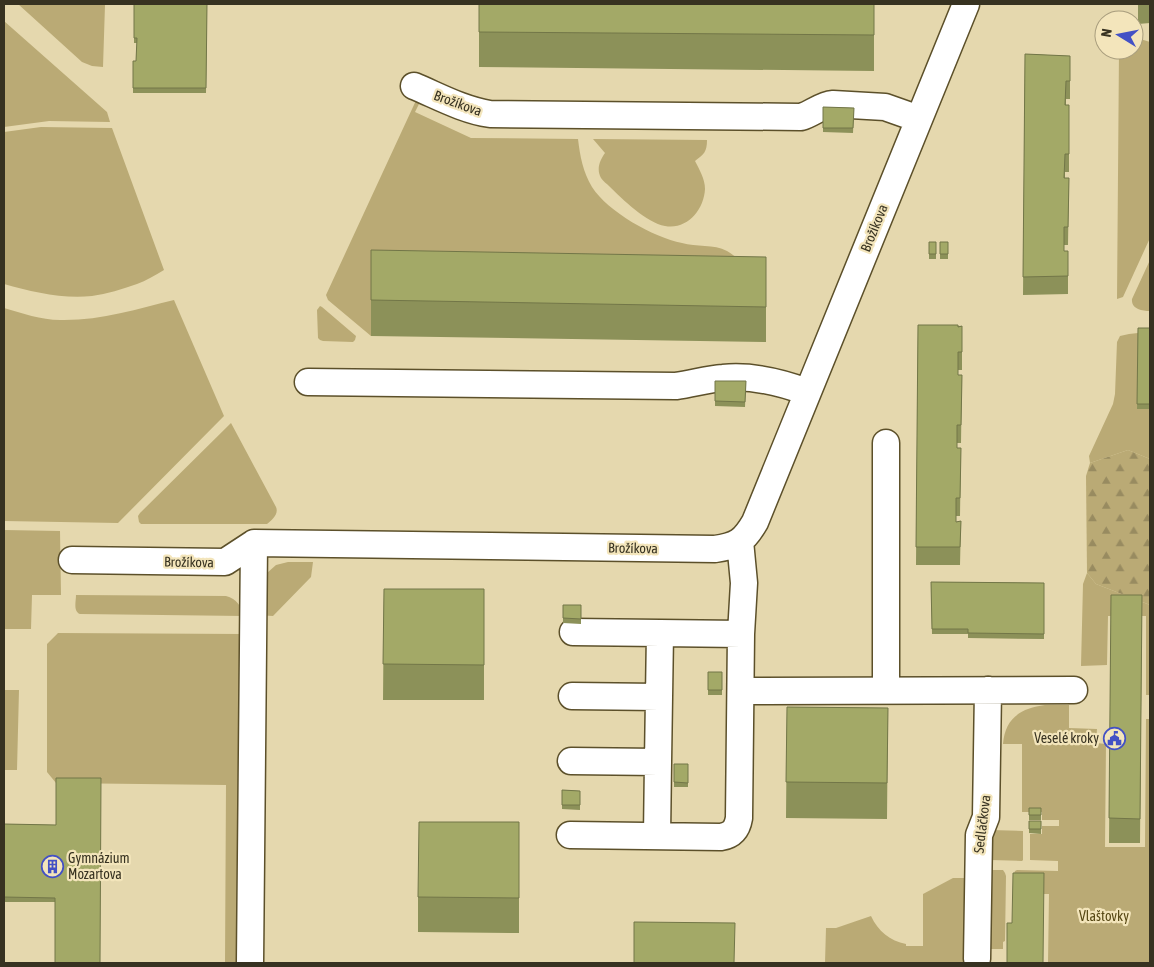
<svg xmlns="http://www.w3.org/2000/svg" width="1154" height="967" viewBox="0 0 1154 967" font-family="'Asap Condensed',sans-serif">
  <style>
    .green { fill: #baaa75 }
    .forest { fill: url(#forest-firs) }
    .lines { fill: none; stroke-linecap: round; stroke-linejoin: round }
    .minor-casing { stroke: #5c502a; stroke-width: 29 }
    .minor { stroke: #fff; stroke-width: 26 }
    .wall { fill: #8c9159 }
    .building { fill: #a3a967; stroke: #727648 }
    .labels { text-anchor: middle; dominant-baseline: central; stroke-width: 4.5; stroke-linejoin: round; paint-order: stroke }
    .street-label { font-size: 14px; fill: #373221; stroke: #f3e5bb }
    .poi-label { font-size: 14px; fill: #373221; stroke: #f3e5bb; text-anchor: end }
    .park-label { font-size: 14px; fill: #574814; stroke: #f3e5bb }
  </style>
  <defs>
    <pattern id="forest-firs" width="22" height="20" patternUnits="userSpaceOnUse" patternTransform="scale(1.25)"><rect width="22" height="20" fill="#baaa75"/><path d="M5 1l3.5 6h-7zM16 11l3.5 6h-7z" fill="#988b60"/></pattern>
  </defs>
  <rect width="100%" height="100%" fill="#e5d8ae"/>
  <path class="green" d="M18,4L105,5L103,67L92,66L82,62Z
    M4,21L107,112L110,122L49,121L4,127Z
    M1134,37L1150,42V238L1123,297L1117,299L1119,50H1134Z
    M419,94L423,96L415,112L471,138L578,139C580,156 583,172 592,187C608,212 653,237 682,243C696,247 714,244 727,251C740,258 755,278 766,289L371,336L328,300L326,295Z
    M41,127L112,128L164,270C155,275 146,281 137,284C122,289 107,294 92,296C62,299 32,292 4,284V132Z
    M593,139L707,140C707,152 704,154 695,161C699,169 705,179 705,189C704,210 687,230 665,226C647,223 622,199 609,186C607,184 603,181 601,178C596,169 600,160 605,153Z
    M1150,260V311C1142,311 1131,309 1132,299Z
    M174,300L224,416L118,523L4,521V308C22,313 41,320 60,320C99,321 137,309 174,300Z
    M320,306L322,307L356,336L355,340L353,342L323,341L320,340L318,338L317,310Z
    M1138,333L1137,409H1150V459L1128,450L1090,463L1089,456L1113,404L1115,394L1117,342L1120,336L1129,334Z
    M231,423L276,507C279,514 272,520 267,524H141L139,522L138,516L140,513Z
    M4,530L60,531L61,595H32L31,629H4Z
    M288,562H313L311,577L273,616L257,615L267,573L276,565Z
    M1087,573L1096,584L1150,605V695H1146V616H1108L1107,665L1081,666L1083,584Z
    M76,595L226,596C237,599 241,606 244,616L80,614C73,611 76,602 76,595Z
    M58,633L243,634L242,963H225L226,785L56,783L47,772V644Z
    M4,690H19L17,770H4Z
    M1045,705H1069V728L1097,729L1096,743L1106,744L1105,847H1145L1146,719H1150V963H1048L1049,894H1013V876L1015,871L1017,870L1058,871V861L1030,860V834H1042V826H1059V820H1042V812H1022V744H1003C1005,718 1021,708 1045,705Z
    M990,830L1023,831V860L1022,861L991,860Z
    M992,870H1003L1005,873L1006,876L1005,941L1003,942V949H988L989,871Z
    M953,878H965L963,963H825L826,928H836L871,916C878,931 890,941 906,944V946H923V894Z"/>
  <path class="forest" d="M1128,450L1150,459V605L1096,584L1087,573L1086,476L1090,463Z"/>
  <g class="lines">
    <defs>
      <path id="minor" d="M414,86C438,96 463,110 490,114L801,117C812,114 821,105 833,104L885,107L919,119
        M308,382L676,386C692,384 707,379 723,378C752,375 780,382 807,392
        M72,560L225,562L254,543L715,549C737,546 744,541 755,522L966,4
        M573,632L660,633
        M886,690V443
        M741,691L1074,690
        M572,696L659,697L658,762
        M659,697L660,633L741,634
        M571,761L658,762L657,836
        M570,835L721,837C732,835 737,830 739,818L741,634L744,583L740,541
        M977,959L979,835L986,817L988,690
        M250,963L254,543"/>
    </defs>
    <use href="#minor" class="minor-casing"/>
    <use href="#minor" class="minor"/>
  </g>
  <path class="wall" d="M134,4H207L206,93H133V61H136L137,43H134Z
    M874,4V71L479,67V32Z
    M1138,4H1150V23L1138,24Z
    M1025,54L1070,56V99H1066V105H1069V172H1065V178H1069L1068,245H1064V251H1068V294L1023,295Z
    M823,107L854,108L853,133L823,132Z
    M929,242H936V259H929Z
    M948,242V259H940V254Z
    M371,250L766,292V342L371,336Z
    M918,325L962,326V370H958V375H962L961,443H957V448H961L960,516H956V522L961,521L960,565H916Z
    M1138,328H1150V409H1137Z
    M715,381H746L745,407L715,406Z
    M931,582L1044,583V639L968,638V634H932Z
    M384,589H484V700H383Z
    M1111,595H1142L1140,843H1109Z
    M563,605H581V624L563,623Z
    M708,672H722V695H708Z
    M787,707L888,708L887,819L786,818Z
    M674,764H688V787H674Z
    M101,778L55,902H4V824L56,825Z
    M562,790L580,791V810L562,809Z
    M1029,808H1041V820H1029Z
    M1029,821H1041V834L1029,833Z
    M519,822V933L418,932V897Z"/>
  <path class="building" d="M134,4H207L206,88H133V61H136L137,38H134Z
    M479,4H874V35L479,32Z
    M1025,54L1070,56V81H1066L1065,105H1069V154H1065L1064,178H1069L1068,227H1064V251H1068V276L1023,277Z
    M823,107L854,108L853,128H823Z
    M929,242H936V254H929Z
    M940,242H948V254H940Z
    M371,250L766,257V307L371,300Z
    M918,325H958V327L962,326V352H958V375H962L961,425H957V448H961L960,498H956V522L961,521L960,547H916Z
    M1138,328H1150V404H1137Z
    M715,381H746L745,402L715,401Z
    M931,582L1044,583V634L968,633V629H932Z
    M384,589H484V665L383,664Z
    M1111,595H1142L1140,819L1109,818Z
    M563,605H581V619L563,618Z
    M708,672H722V690H708Z
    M787,707L888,708L887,783L786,782Z
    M674,764H688V783L674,782Z
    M56,778H101L100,963H55V898L4,897V824L56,825Z
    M562,790L580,791V805H562Z
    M1029,808H1041V815H1029Z
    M1029,821H1041V829H1029Z
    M419,822H519V898L418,897Z
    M1013,873H1044L1043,963H1007V923H1012Z
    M634,922L735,923L734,963H634Z"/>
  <defs>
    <symbol id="civic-ring" viewBox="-11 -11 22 22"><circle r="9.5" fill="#f3e5bb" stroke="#4351c5" stroke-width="1.5"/><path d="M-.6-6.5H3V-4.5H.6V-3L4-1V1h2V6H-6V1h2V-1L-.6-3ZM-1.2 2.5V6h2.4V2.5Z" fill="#4351c5"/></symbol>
    <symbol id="building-ring" viewBox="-11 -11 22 22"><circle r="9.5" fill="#f3e5bb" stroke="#4351c5" stroke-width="1.5"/><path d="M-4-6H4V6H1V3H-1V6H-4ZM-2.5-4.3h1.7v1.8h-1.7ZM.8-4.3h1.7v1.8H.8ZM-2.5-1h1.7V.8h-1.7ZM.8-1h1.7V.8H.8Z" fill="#4351c5"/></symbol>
  </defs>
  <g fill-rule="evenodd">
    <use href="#civic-ring" x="1102" y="726" width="25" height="25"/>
    <use href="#building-ring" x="40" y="854" width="25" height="25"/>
  </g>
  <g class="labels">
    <g class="street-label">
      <text transform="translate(458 103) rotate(20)">Brožíkova</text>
      <text transform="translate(874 228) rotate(-68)">Brožíkova</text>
      <text transform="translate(633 548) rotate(1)">Brožíkova</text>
      <text transform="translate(189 562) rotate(1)">Brožíkova</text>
      <text transform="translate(982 824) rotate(-83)">Sedláčkova</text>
    </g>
    <g class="poi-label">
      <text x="1099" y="738">Veselé kroky</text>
      <text x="68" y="858" text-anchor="start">Gymnázium<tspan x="68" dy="16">Mozartova</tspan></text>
    </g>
    <g class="park-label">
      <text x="1104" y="916">Vlaštovky</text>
    </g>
  </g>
  <rect width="1154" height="967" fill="none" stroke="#373221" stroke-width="10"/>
  <g transform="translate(1119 35) rotate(280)"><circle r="24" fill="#f3e5bb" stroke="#a89d7d"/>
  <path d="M0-4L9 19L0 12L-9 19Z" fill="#4351c5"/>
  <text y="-8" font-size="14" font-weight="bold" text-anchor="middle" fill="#373221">N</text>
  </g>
</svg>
